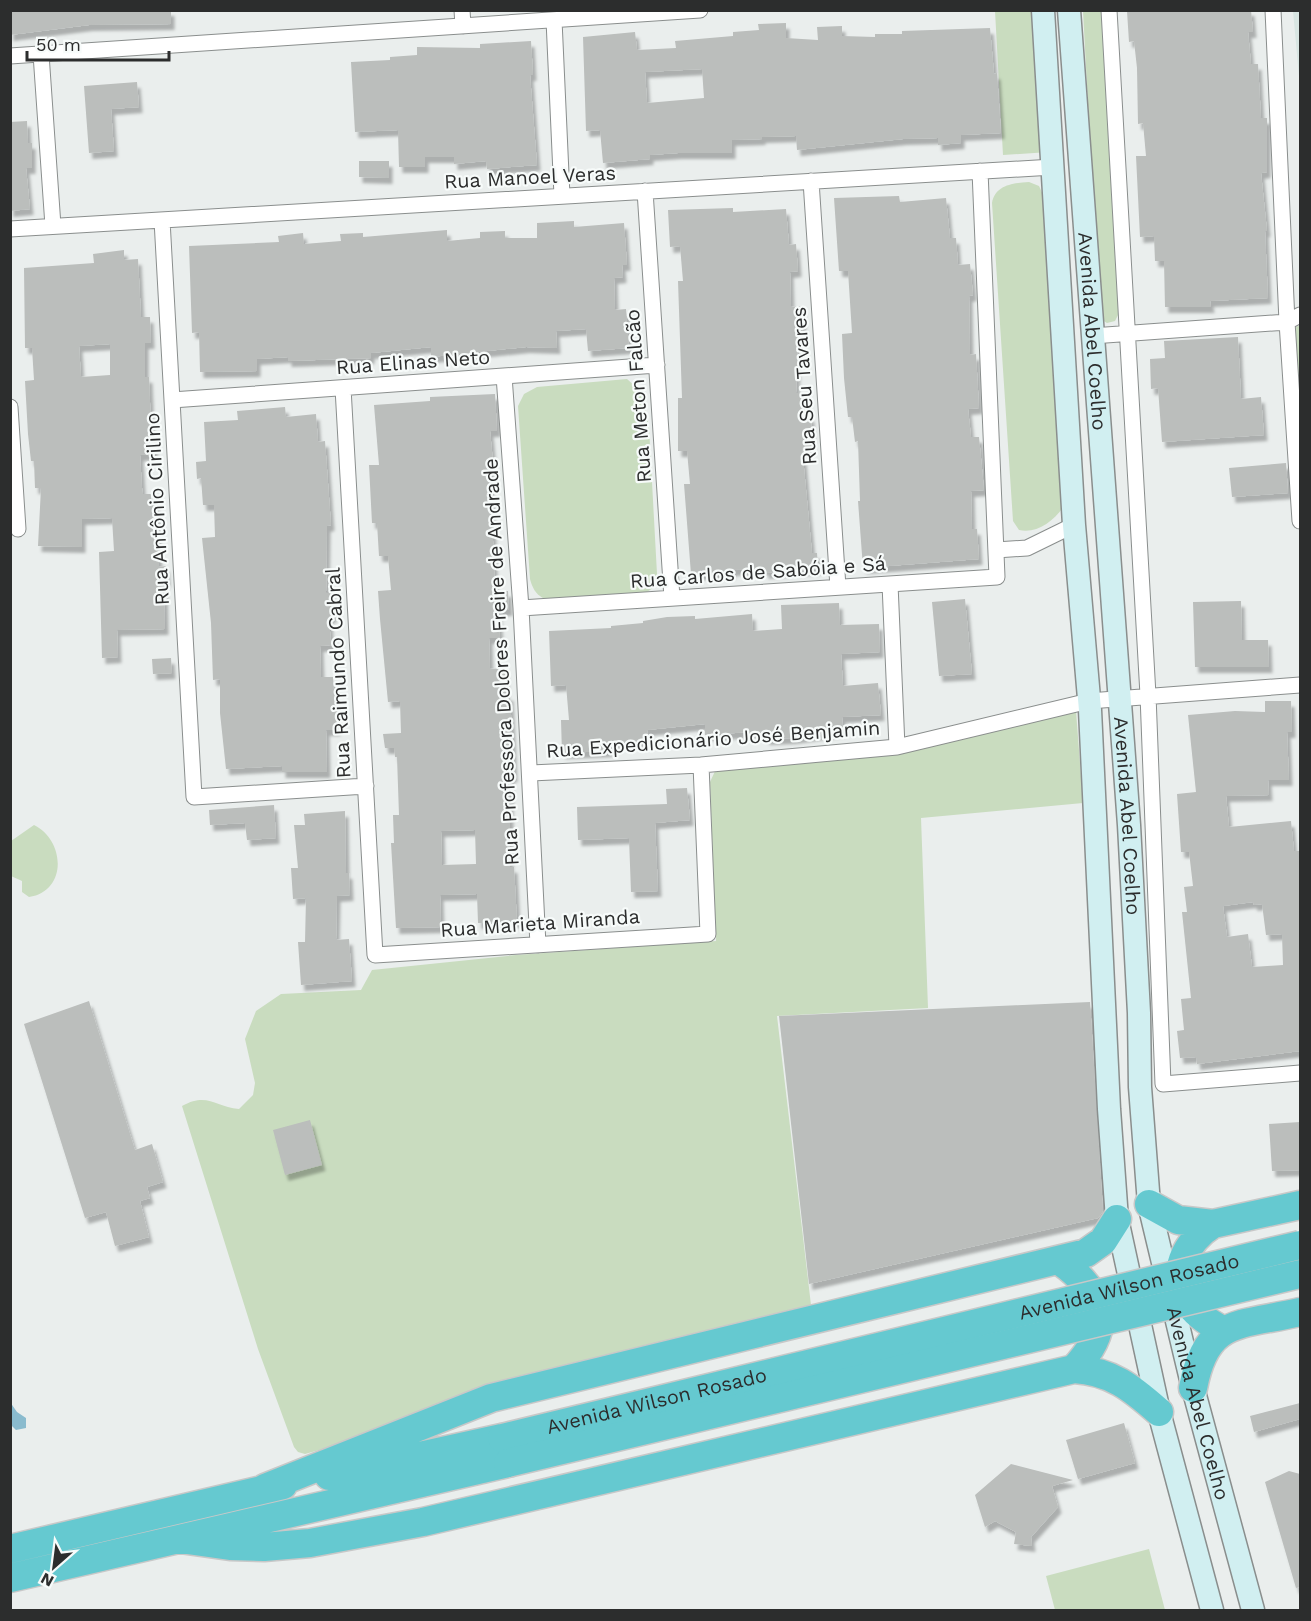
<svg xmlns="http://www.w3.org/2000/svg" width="1311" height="1621" viewBox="0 0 1311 1621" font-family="'Work Sans',sans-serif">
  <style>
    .built { fill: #d8e5e2 }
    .green { fill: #c9dcbf }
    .water { fill: #8abbce }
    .building { fill: #bbbebc; fill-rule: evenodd; filter: url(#shadow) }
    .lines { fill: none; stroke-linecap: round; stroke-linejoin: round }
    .street-casing { stroke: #8a8e8d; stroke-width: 17 }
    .secondary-casing { stroke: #8a8e8d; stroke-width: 25 }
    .highway-casing { stroke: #c8c8c8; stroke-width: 31 }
    .street { stroke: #fff; stroke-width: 15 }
    .secondary { stroke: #d1eff1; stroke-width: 22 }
    .highway { stroke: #65c9d0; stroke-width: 28 }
    .highway-bridge-casing { stroke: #c8c8c8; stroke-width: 31; stroke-linecap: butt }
    .highway-bridge { stroke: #65c9d0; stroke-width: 28 }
    .labels { text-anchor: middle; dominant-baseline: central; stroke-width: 4.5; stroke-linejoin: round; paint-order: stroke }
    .street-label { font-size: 20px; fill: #2c2d2d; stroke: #f7fbfa }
  </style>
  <defs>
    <filter id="shadow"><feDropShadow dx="3.5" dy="6" stdDeviation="1.5" flood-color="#0004"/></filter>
  </defs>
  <rect width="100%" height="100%" fill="#eaeeed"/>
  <path class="built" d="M1293,11H1300V87Z"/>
  <path class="green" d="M995,11H1039L1049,152L1003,155Z
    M1083,11H1102L1119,313L1115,321L1107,323L1102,320L1099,310Z
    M1029,182L1039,186L1045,199L1064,506C1054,521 1037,534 1019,530L1013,521L992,203C995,185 1013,183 1029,182Z
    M1300,325V419L1294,328Z
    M627,379L637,388L644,401L649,427L657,574L653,588L641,596L554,602C540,598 534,594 530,579L518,406L524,394L537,387Z
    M1076,711L1083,803L921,818L928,1008L777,1016L811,1305L638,1349L330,1447L305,1454L298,1452L294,1447L258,1349L182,1106C208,1092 215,1107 239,1109L253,1095L255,1083L245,1039L256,1011L281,994L361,990L372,970L516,955L716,941L710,782L716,769L897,755L1032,718Z
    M34,825C65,840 68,891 29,897L22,892V881L11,876V841Z
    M1149,1549L1165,1610H1055L1046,1576Z"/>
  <path class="water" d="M10,1402L17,1412L26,1418V1428L16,1430L11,1425Z"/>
  <path class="building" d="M10,10H171V24L89,25L10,35Z
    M1192,10H1251L1253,32H1248L1251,64H1258L1261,118H1267V172L1261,173L1267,231H1265L1268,298L1210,301L1211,307H1165L1164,261H1155L1154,236L1140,237L1136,156H1146L1143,123L1138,124L1137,68L1134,41L1129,42L1127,11Z
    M786,23V38L818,40L817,27L842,26V36L875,37V34H902V31L990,28L994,74L997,73L1001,133L961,135V143L938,145V138L903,139L797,150L796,136L762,137V139L732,140V153H678L650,155V159L603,163L600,130L586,131L583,37L635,32L637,50L676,48L675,41L733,36V32L759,30L758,24ZM702,69L704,98L647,103L645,72Z
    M531,41L533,75H530L537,165L487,169L486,161L454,164V157H425V167H399L398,130L355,132L351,62L390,60V57L417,55V47L480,48V44Z
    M137,82L139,107L111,109L114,151L89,153L84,86Z
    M27,121L28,143H32V168H26L30,209L10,211V122Z
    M359,161H389V178L359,177Z
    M899,196L900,202L946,198L950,238H956L958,265L970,264L973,295L969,296L970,355L976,354L979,408L968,409L971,437H979L984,490L971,491L972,529H977L979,559L863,568L858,501H860L858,441L855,442L852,417H848L844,378L842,334L852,333L848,271H839L834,198Z
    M733,208V212L786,209L789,245L796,244L798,271L790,272L791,307L802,306L803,334H798L796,393H806L807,416H811L812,447H802L812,553H817L818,569L765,573V569L732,570V573L691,574L684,484H690L687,451H678V398H682L678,281H683L680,246L670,247L668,210Z
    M574,221V227L624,223L627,265H622L623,277L614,278L615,310L626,309L629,348L588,351L586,329L556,331L557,348L526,347L431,357V347L371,353V358L288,361V357L257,359V371L200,372L199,332L192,333L189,246L279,242L278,236L303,233L304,244L341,241L340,234L363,233V237L447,230V241L480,238V232L505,231V238H537V223Z
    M124,250V260L138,259L141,317H150L151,343H145V377H149L151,427L155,454L140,455L142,488L143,494H151V502L156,501L159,567L166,566L167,582H164L165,629L117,630L118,657L102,658L99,552L114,551L112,518L82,519V547L38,546L41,488H35L34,461H31L28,434L25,381L34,380L32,348H25L24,268L94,263L93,254ZM110,344V375L81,377L79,346Z
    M1238,337L1241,399L1261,397L1264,435L1162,442L1158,388L1151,389L1150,359L1165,358L1164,341Z
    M495,394L497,431H490L493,462H490L495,592L508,591L509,610H498L500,638H489L490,669L505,668L506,695H510L514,776L510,777V867H514L517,922L478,923L477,894L440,895L441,927L396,928L391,843H394L393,815H399L397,757H395L394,748H385L383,734L401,733L400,701L388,702L380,619L378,591L391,590L388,556H379L377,523H372L369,465H379L374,405L430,401V397ZM475,830L476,864L442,865L441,831Z
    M285,407L286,417L316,414L318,442L325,441L331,525L327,526L326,593H332L333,617H329L331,645L320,646L321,677H333L337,730H326L327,772H282V766L226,769L220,713V679L213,680L211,623L202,538L215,537L214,505H203L201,478L197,479L196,462L206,461L204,422L238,420L237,411Z
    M1286,463L1288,493L1232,497L1229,468Z
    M965,599L972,674L939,676L932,602Z
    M1241,601L1242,640H1268L1269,667H1195L1193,602Z
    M839,603L840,625L879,624L880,652L841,654L843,686L878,683L881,715L842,717L843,731L792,738L766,739L765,731L705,735V724L647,730L648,740L609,743V751L562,753L561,720H569L566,685L551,686L549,631L611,628V626L643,623V621L667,617L695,616V619L752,614L753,631L782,629L781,605Z
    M171,658L172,673L153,674L152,659Z
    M1265,701H1291L1292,732H1287L1289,780H1268L1269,795L1226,796L1229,827L1291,821L1294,851H1300V1051L1197,1064L1196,1057L1180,1058L1177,1031L1184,1030L1181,999L1191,998L1182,912H1187L1184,887L1193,886L1189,852H1181L1177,794L1196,792L1188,715L1235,711L1265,712ZM1253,902L1254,905L1262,904L1266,935L1282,934L1283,965L1252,967L1248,934L1227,937L1223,906Z
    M687,788L690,820L655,823L658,891L631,892L629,838L578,840L577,807L667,804L666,789Z
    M274,805L276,838L247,840L245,823L210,825L209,810Z
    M345,811L346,873H349L350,895L337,896L336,940L349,939L352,981L301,985L298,942H305L306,898L293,899L291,868H298L294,825H305L304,814Z
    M89,1001L135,1150L152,1144L163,1182L147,1187L150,1198L140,1201L149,1237L115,1246L106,1212L85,1218L24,1024Z
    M1090,1002L1103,1211L1098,1218L809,1284L779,1016Z
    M310,1120L322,1165L285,1175L273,1130Z
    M1300,1122V1170L1272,1171L1269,1124Z
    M1300,1403V1419L1254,1432L1250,1416Z
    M1124,1423L1135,1463L1078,1479L1066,1440Z
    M1011,1464L1073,1480L1052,1486L1058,1507L1031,1537L1032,1546L1014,1544L1016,1532L995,1521L985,1527L975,1495Z
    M1289,1471L1300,1474V1587L1296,1588L1265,1482Z"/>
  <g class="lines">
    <defs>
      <path id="street" d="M462,10L463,26
        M1109,10L1148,695L1163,1084L1300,1073
        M1273,10L1287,322L1300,521
        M554,20L562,196
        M41,54L53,226
        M10,56L700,10
        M811,181L838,587
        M645,191L672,598
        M162,220L194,797L366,786
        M10,229L1053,167
        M1092,336L1287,322L1300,315
        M504,376L521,608L538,945
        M343,388L375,955L708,934L701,765
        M172,400L657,365
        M10,407L18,529
        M996,550L1027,548L1074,525
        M890,584L897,747
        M521,608L997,577L980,171
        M531,773L701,765L897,747L1089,701L1300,685"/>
      <g id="secondary">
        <path d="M1043,10L1074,525L1090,710L1109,1109L1117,1219L1159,1412L1212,1610"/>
        <path id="s1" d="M1069,10L1129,825L1139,1013L1140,1087L1149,1204L1193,1388L1253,1610"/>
      </g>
      <path id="highway" d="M1149,1204L1178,1220L1213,1224L1300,1205
        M1213,1224C1187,1240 1167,1276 1189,1304C1198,1316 1210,1323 1222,1330
        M1060,1261C1105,1293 1114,1327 1074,1369
        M1193,1388C1206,1317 1240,1326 1300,1312
        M329,1476L502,1438
        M265,1488L491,1398L1086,1253L1103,1241L1117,1219
        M180,1539L230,1546L264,1547L310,1543L423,1522L1074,1369C1111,1371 1132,1388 1159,1412
        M10,1549L283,1485
        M10,1578L508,1463"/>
    </defs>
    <use href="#street" class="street-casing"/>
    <use href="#secondary" class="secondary-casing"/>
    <use href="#highway" class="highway-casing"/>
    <use href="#street" class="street"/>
    <use href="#secondary" class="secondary"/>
    <use href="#highway" class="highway"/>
    <defs>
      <g id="highway-bridge">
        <path id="s2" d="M502,1438L1300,1245"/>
        <path d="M508,1463L1300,1274"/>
      </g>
    </defs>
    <use href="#highway-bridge" class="highway-bridge-casing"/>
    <use href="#highway-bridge" class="highway-bridge"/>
  </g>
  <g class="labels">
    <g class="street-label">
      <text transform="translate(530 177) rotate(-3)">Rua Manoel Veras</text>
      <text stroke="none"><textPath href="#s1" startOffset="322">Avenida Abel Coelho</textPath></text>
      <text transform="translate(413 362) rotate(-4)">Rua Elinas Neto</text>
      <text transform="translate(804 386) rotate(-94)">Rua Seu Tavares</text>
      <text transform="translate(638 396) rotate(-94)">Rua Meton Falcão</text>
      <text transform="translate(157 509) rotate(-93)">Rua Antônio Cirilino</text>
      <text transform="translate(758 572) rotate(-4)">Rua Carlos de Sabóia e Sá</text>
      <text transform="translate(501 662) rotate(-93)">Rua Professora Dolores Freire de Andrade</text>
      <text transform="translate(338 673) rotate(-93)">Rua Raimundo Cabral</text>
      <text transform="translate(713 739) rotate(-4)">Rua Expedicionário José Benjamin</text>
      <text stroke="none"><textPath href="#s1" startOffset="808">Avenida Abel Coelho</textPath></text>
      <text transform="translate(540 923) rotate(-4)">Rua Marieta Miranda</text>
      <text stroke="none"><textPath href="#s2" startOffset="645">Avenida Wilson Rosado</textPath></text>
      <text stroke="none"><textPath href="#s2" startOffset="159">Avenida Wilson Rosado</textPath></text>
      <text stroke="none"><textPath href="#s1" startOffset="1402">Avenida Abel Coelho</textPath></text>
    </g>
  </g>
  <rect width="1311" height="1621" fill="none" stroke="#2c2d2d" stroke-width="24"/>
  <g transform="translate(54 1567) rotate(208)" stroke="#f7fbfa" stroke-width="4.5" paint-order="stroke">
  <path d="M0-4.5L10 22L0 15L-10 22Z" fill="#2c2d2d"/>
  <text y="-9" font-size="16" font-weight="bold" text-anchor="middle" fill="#2c2d2d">N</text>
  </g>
  <path d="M27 51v9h142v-9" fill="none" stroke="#2c2d2d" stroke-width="3"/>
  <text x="36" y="51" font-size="18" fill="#2c2d2d" stroke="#f7fbfa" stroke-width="4.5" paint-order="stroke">50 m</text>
</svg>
